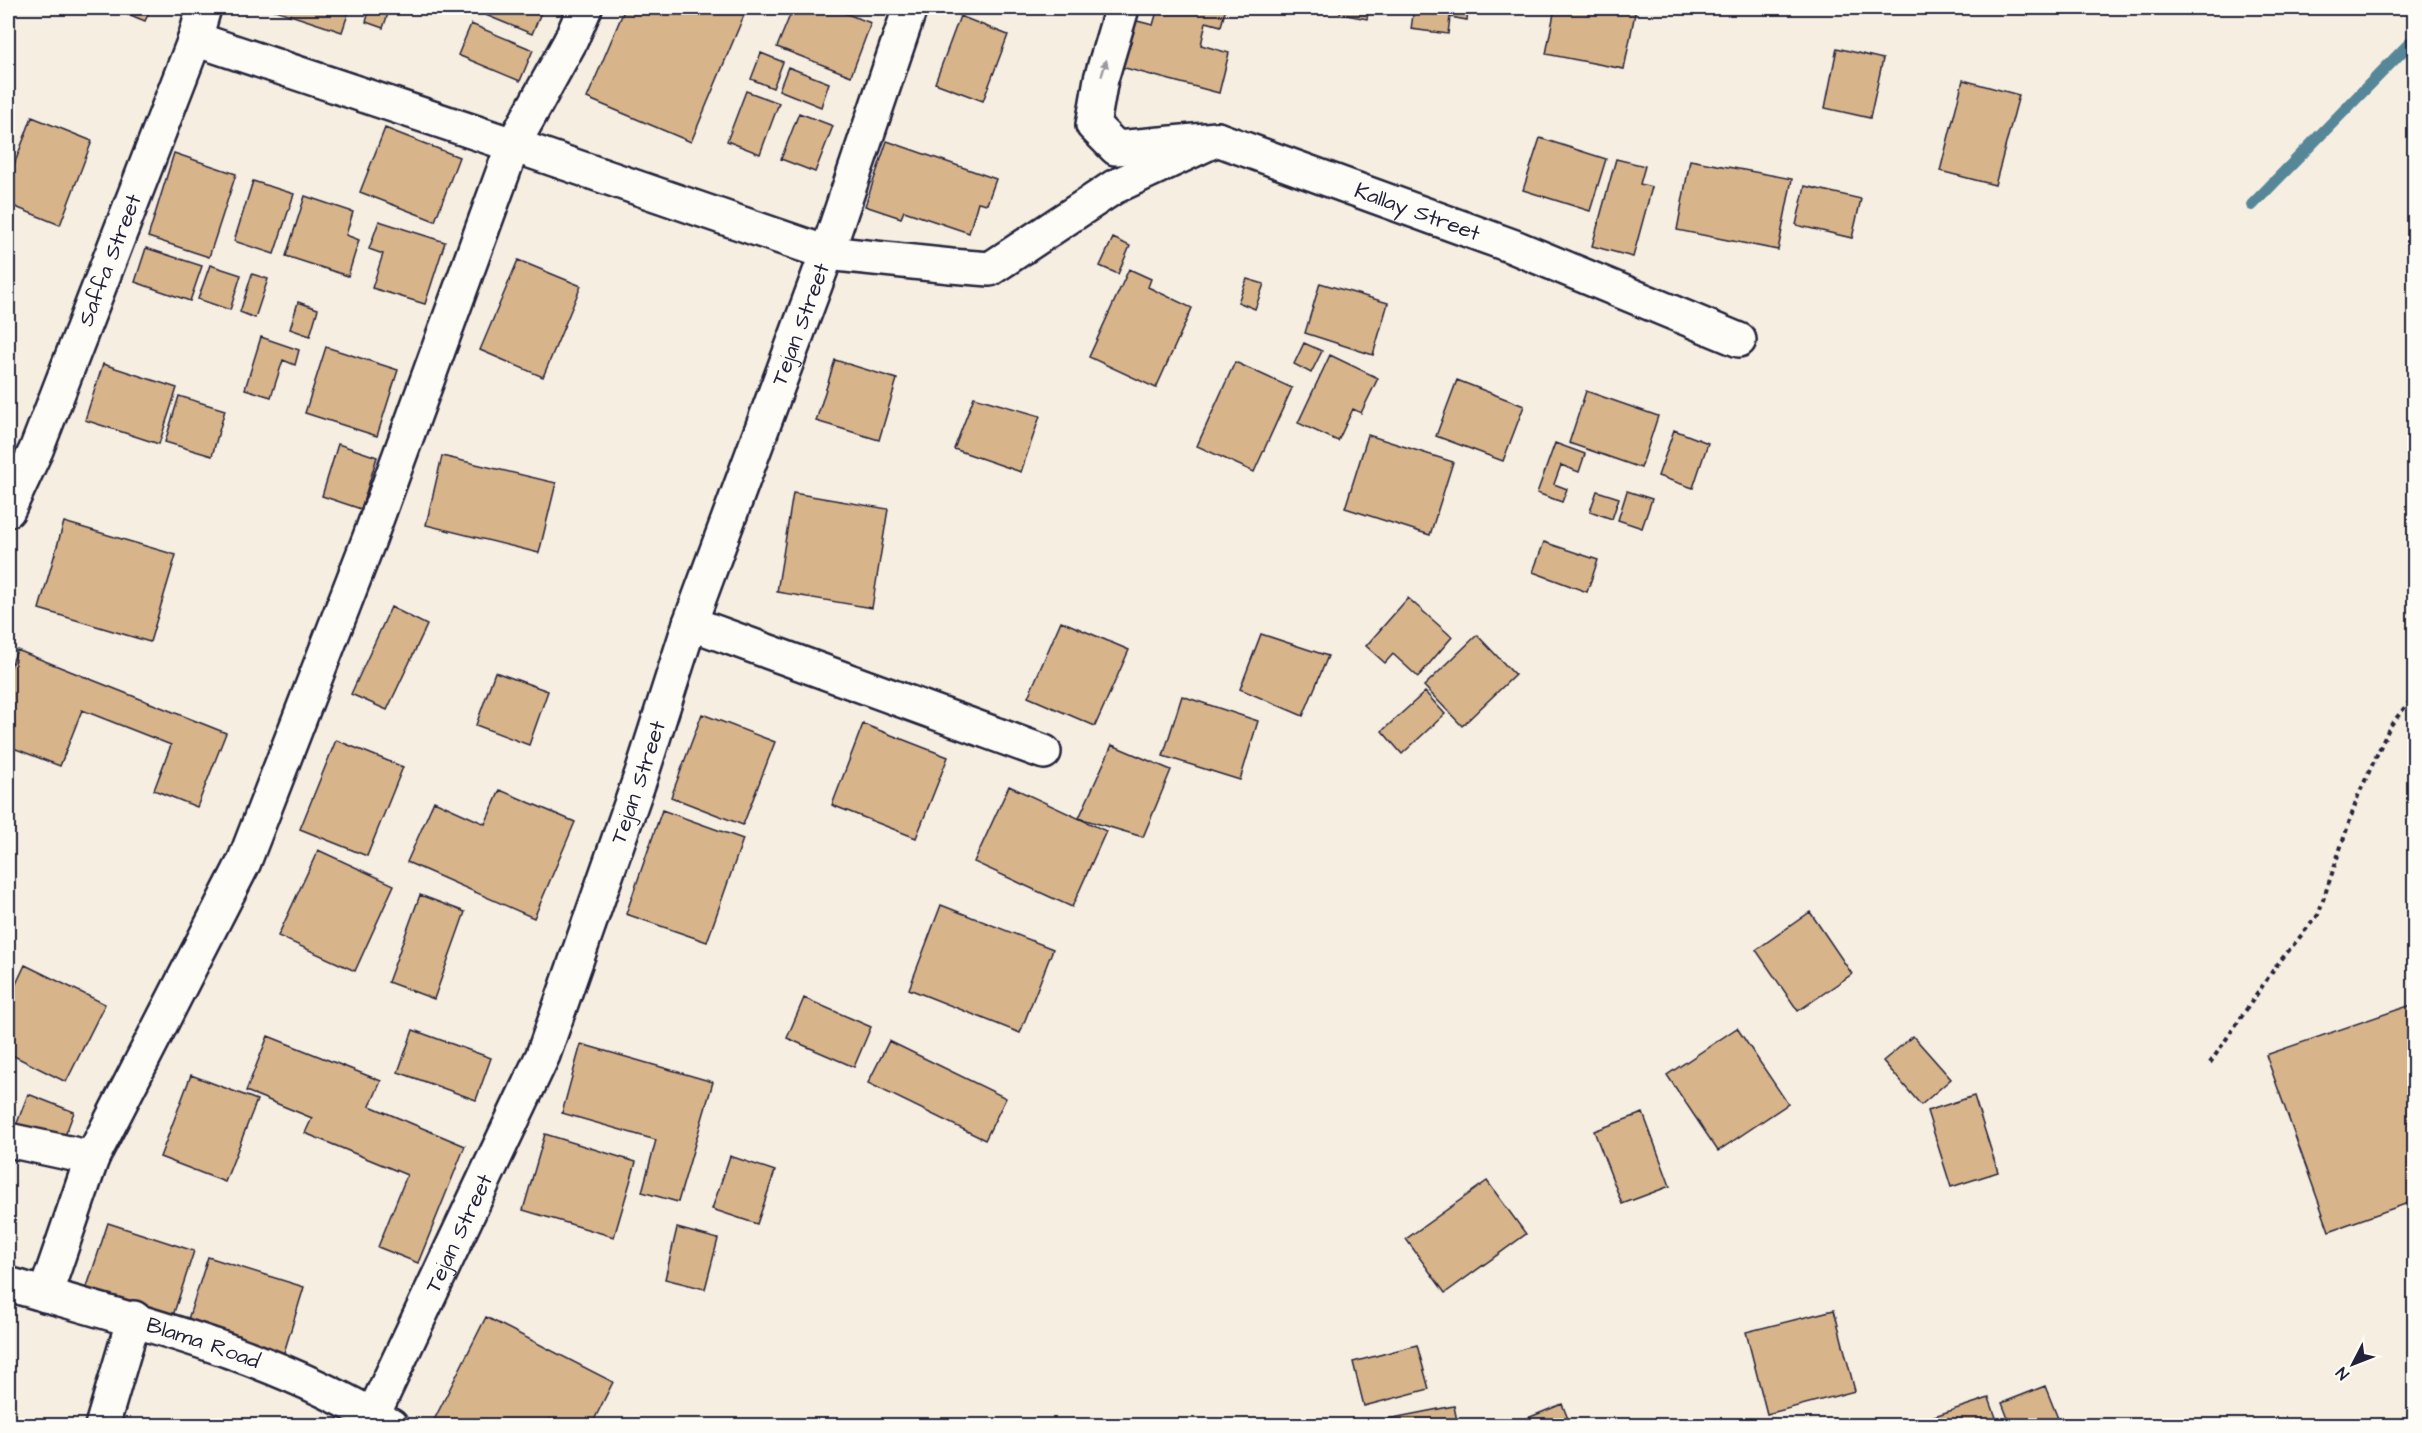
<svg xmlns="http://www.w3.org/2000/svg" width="2422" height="1433" viewBox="0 0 2422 1433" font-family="'Architects Daughter',sans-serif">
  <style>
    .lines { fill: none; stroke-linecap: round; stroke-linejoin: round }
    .stream { stroke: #578799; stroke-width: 12 }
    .building { fill: #d8b48a; stroke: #22223b; stroke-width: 1.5 }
    .street-casing { stroke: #22223b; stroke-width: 38 }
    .secondary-casing { stroke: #22223b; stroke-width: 38 }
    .path { stroke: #22223b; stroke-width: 4; stroke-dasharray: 4.5 4.5; stroke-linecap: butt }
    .street { stroke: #fdfcf7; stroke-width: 33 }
    .secondary { stroke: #fdfcf7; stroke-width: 33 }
    .oneway { fill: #9a9aa2 }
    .labels { text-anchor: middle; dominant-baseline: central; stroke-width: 4.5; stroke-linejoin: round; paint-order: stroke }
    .street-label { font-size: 22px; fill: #22223b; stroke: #fdfcf7 }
  </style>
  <rect width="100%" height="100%" fill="#f6eee1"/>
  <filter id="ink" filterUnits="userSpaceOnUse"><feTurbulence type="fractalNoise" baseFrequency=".0167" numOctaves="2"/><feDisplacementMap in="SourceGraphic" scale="12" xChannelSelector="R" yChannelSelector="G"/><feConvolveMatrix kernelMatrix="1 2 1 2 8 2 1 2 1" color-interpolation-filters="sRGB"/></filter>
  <g filter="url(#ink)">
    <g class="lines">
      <path class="stream" d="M2252,205L2414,39"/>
    </g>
    <path class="building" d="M113,8H151L145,21Z
      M269,8H350L342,32Z
      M370,8H390L383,28L366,22Z
      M471,8H543L532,34L471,9Z
      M625,8H747L691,142L587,98Z
      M793,8H831L871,23L851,76L777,47Z
      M1158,8H1226L1221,26L1206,22L1201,45L1229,53L1219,93L1121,67L1133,20L1153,25Z
      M1341,8H1369L1367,19L1340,14Z
      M1414,8H1468L1467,20L1450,17L1448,34L1411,29Z
      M1555,8H1636L1624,69L1546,54Z
      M960,16L1008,35L983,101L935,83Z
      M471,24L533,50L520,81L458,55Z
      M1837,48L1883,59L1870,118L1825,108Z
      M761,53L783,62L773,88L751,79Z
      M788,67L829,83L821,107L779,90Z
      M1963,80L2019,95L1995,185L1940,171Z
      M746,91L779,103L760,154L727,141Z
      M799,113L833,126L815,172L781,159Z
      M32,117L92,141L60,225L8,204V181Z
      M385,128L459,157L435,221L360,192Z
      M1540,138L1606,159L1590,211L1523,190Z
      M887,141L996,179L987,204L978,202L969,233L904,211L901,218L865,206Z
      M174,153L236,174L209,257L148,237Z
      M1616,159L1645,166L1640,184L1652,187L1633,257L1592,246Z
      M1690,160L1792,179L1778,250L1677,230Z
      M253,181L294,194L274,254L234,241Z
      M1805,186L1861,199L1852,238L1796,225Z
      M305,196L353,212L346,235L359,240L348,276L286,256Z
      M379,221L445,242L425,304L372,288L383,254L369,249Z
      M1113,238L1130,246L1118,274L1100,266Z
      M146,248L202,266L190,301L135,282Z
      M518,260L581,286L543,377L480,350Z
      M210,265L241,275L230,310L198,299Z
      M1129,269L1151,279L1148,287L1192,308L1156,388L1089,357Z
      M252,274L268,279L255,318L240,312Z
      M1247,279L1264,284L1255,309L1238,302Z
      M1320,283L1388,303L1373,355L1305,333Z
      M298,302L318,309L310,336L290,329Z
      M261,337L299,350L295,365L283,360L271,397L245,389Z
      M1304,343L1322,351L1311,373L1294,364Z
      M326,347L398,370L377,436L305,413Z
      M1330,355L1378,378L1361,413L1353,409L1338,441L1298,423Z
      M835,360L897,379L879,440L816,421Z
      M1235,362L1292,388L1254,472L1197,446Z
      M103,364L177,388L159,444L85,420Z
      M1457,380L1524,406L1503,461L1436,436Z
      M1586,391L1658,416L1641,468L1569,443Z
      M179,396L225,410L212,456L165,442Z
      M974,397L1040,416L1021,472L954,449Z
      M1674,430L1708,443L1693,488L1658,476Z
      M1368,435L1453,462L1430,535L1345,508Z
      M1555,443L1585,454L1579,472L1561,465L1554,484L1567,489L1562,502L1537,493Z
      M338,444L377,457L361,509L322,496Z
      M442,456L556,483L539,553L426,525Z
      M1597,491L1619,498L1612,519L1590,511Z
      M1627,491L1652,499L1642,528L1618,520Z
      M793,493L888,509L872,608L777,592Z
      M64,522L176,555L150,642L39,609Z
      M1544,542L1598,560L1587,592L1533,572Z
      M1408,598L1452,637L1418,677L1393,654L1385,663L1366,646Z
      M391,607L427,625L387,710L351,694Z
      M1061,621L1129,650L1095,726L1028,697Z
      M1261,634L1328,656L1303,716L1240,689Z
      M1477,635L1515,675L1462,726L1424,686Z
      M17,650L226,733L197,807L154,790L171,745L82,710L60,766L8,746V674Z
      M495,672L548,691L529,745L476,725Z
      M1425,692L1445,714L1402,754L1382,731Z
      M1182,696L1258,721L1240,780L1163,756Z
      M702,714L775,742L743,825L671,797Z
      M863,724L948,757L916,838L832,805Z
      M336,740L403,767L367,856L300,829Z
      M1112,745L1171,770L1143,837L1079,818Z
      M1009,786L1106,831L1072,907L974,862Z
      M500,790L575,822L534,918L407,862L434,801L485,824Z
      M662,810L743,839L707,942L626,914Z
      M318,850L394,885L355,971L278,936Z
      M420,895L465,912L434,999L388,982Z
      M941,905L1053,949L1020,1033L909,989Z
      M1810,912L1852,974L1798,1011L1756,950Z
      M25,965L105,1004L66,1082L8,1053V1001Z
      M804,998L871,1027L854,1067L787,1038Z
      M2414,1004V1201L2329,1231L2266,1055Z
      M1737,1028L1788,1104L1718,1151L1667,1075Z
      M413,1030L491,1058L476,1100L398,1072Z
      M268,1036L381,1081L370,1106L465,1146L418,1263L378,1247L407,1175L305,1133L312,1118L246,1091Z
      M1913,1036L1951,1079L1921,1105L1883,1061Z
      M889,1041L1006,1098L985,1140L868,1083Z
      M581,1044L713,1082L678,1202L642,1192L656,1140L562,1113Z
      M191,1075L257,1100L225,1182L160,1157Z
      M28,1094L74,1112L57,1157L11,1139Z
      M1974,1096L1998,1172L1951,1187L1927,1111Z
      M1643,1113L1670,1186L1622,1204L1594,1131Z
      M545,1134L636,1162L614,1237L523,1210Z
      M730,1156L775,1171L757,1224L712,1209Z
      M1487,1181L1526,1234L1445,1293L1406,1239Z
      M108,1223L194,1251L169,1328L83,1299Z
      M677,1228L718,1239L705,1289L665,1279Z
      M208,1257L304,1287L279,1369L182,1338Z
      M1834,1310L1855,1391L1767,1414L1746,1332Z
      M486,1317L613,1382L591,1426H562L550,1419L547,1426H431Z
      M1417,1345L1429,1389L1364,1406L1353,1362Z
      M2045,1386L2061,1426H2011L2002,1403Z
      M1989,1398L1999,1426H1904Z
      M1562,1404L1571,1426H1508Z
      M1454,1406L1458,1426H1367V1423Z"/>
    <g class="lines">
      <defs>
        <g id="street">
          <path id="s1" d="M1122,8L1101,79L1093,125L1116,148L1217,139L1512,246L1739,340"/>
          <path d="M195,39L513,145L827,253L951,266L990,269L1114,187L1217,139"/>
          <path id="s2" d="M8,510L36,450L195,39L204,8"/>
          <path d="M690,623L1044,752"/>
          <path d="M8,1140L92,1158"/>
          <path d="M45,1295L92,1158L244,862L370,537L513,145L570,42L585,8"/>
          <path id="s3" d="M373,1415L543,1055L642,773L690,623L827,253L910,8"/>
          <path d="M102,1426L134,1318"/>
        </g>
        <g id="secondary">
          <path id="s4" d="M8,1284C142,1323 269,1353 391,1426"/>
        </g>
      </defs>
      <use href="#street" class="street-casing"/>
      <use href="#secondary" class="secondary-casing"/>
      <path class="path" d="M2210,1063L2276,966L2318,915L2358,796L2390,726L2414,696"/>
      <use href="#street" class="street"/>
      <use href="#secondary" class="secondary"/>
    </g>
    <defs><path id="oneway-solid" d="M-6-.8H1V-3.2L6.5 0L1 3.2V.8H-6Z" transform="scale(1.5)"/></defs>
    <use class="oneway" href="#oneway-solid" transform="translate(1104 68) rotate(-73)"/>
  </g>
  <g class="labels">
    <g class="street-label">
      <text stroke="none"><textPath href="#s1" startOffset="468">Kallay Street</textPath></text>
      <text stroke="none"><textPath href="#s2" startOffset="270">Saffa Street</textPath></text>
      <text stroke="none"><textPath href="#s3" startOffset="1173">Tejan Street</textPath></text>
      <text stroke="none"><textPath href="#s3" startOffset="687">Tejan Street</textPath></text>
      <text stroke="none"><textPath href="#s3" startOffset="201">Tejan Street</textPath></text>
      <text stroke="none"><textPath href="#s4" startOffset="204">Blama Road</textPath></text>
    </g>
  </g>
  <rect width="2422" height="1433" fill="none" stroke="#fdfcf7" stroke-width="30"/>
  <rect x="15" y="15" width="2392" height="1403" fill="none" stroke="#22223b" stroke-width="2" filter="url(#ink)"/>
  <g transform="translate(2353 1364) rotate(228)" stroke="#fdfcf7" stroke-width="4.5" paint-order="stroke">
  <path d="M0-4.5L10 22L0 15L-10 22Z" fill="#22223b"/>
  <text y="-9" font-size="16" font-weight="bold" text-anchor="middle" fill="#22223b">N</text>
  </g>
</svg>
